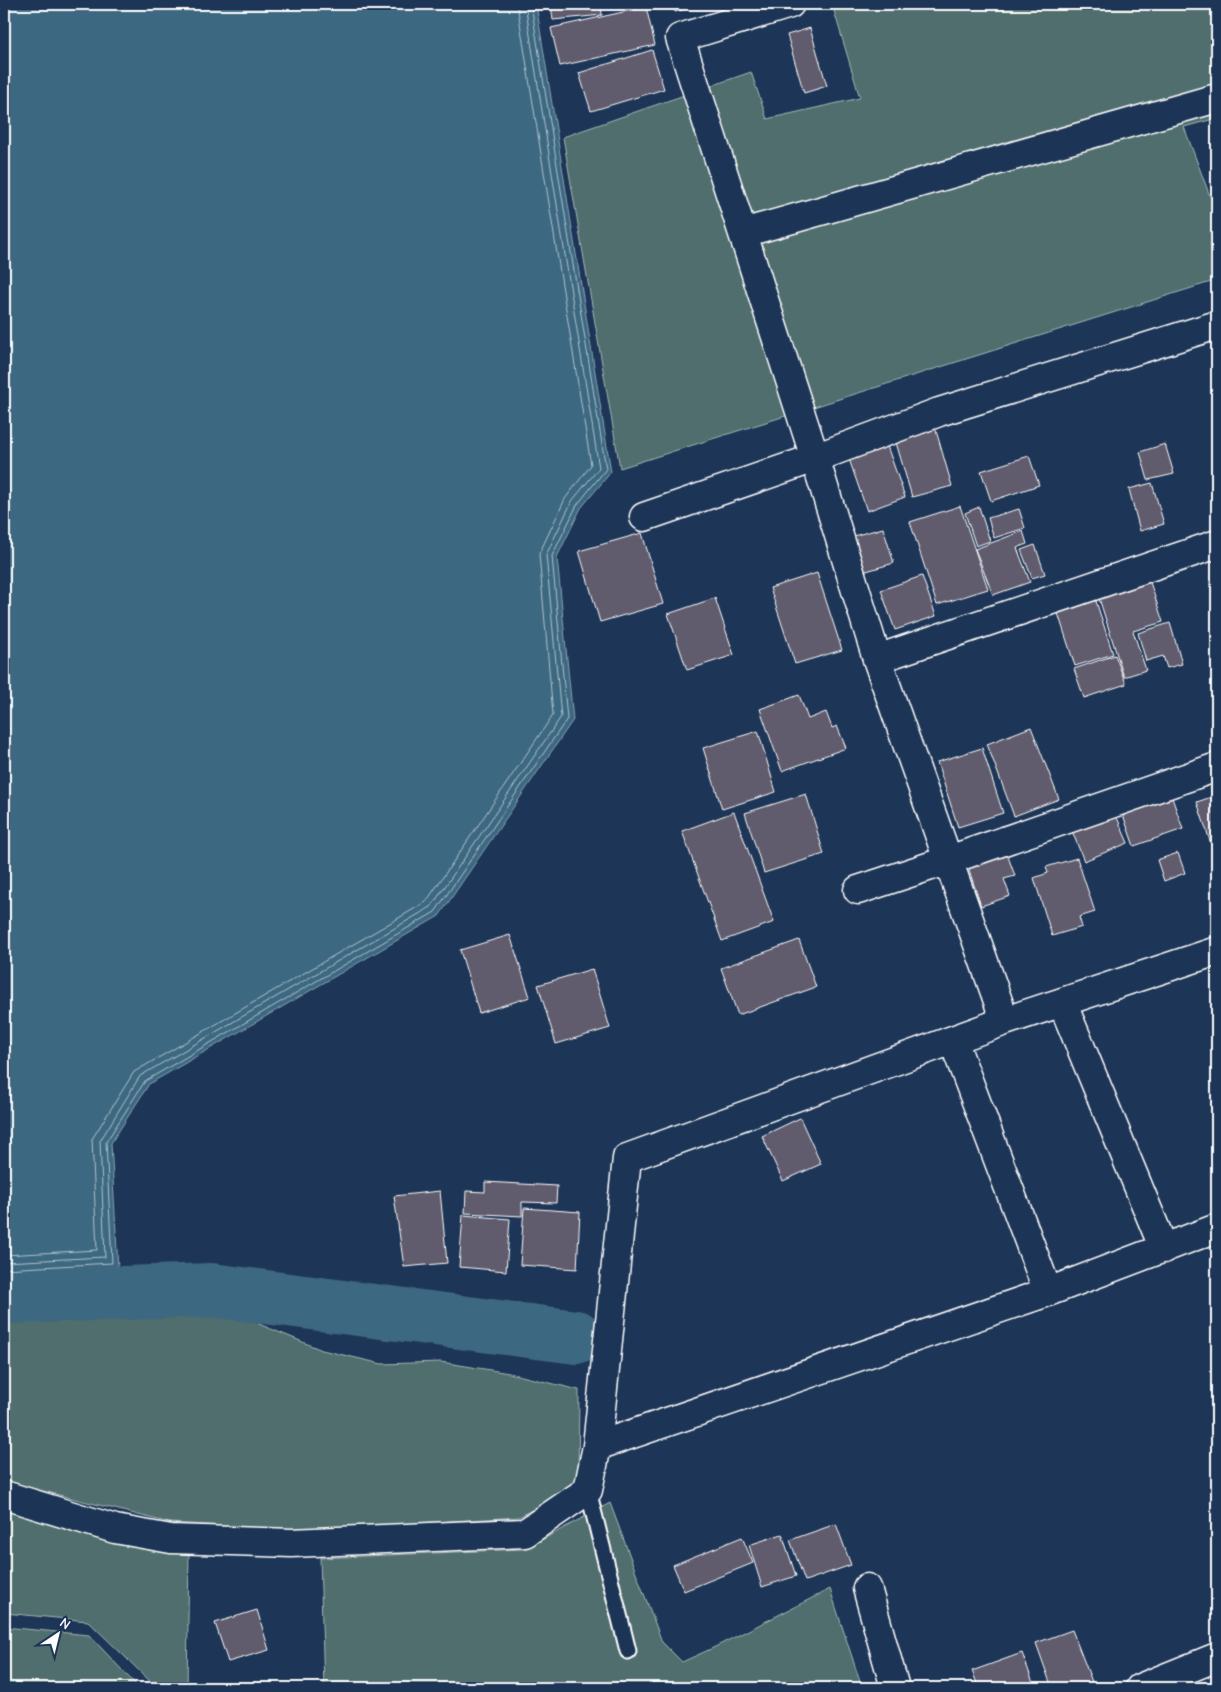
<svg xmlns="http://www.w3.org/2000/svg" width="1221" height="1692" viewBox="0 0 1221 1692" font-family="'Comic Neue',sans-serif">
  <style>
    .green { fill: #506e6d; stroke: #a8b6b6 }
    .water { fill: #3c6881; stroke: #8aa4b3 }
    .lines { fill: none; stroke-linecap: round; stroke-linejoin: round }
    .shore { stroke: #b1c3cd; stroke-width: 1 }
    .river { stroke: #3c6881; stroke-width: 54 }
    .building { fill: #605b6d; stroke: #fff }
    .lane-casing { stroke: #fff; stroke-width: 19 }
    .street-casing { stroke: #fff; stroke-width: 31 }
    .lane { stroke: #1d3557; stroke-width: 15 }
    .street { stroke: #1d3557; stroke-width: 28 }
  </style>
  <rect width="100%" height="100%" fill="#1d3557"/>
  <filter id="ink" filterUnits="userSpaceOnUse"><feTurbulence type="fractalNoise" baseFrequency=".02" numOctaves="2"/><feDisplacementMap in="SourceGraphic" scale="10" xChannelSelector="R" yChannelSelector="G"/><feConvolveMatrix kernelMatrix="1 2 1 2 8 2 1 2 1" color-interpolation-filters="sRGB"/></filter>
  <g filter="url(#ink)">
    <path class="green" d="M832,4H1217V118L1184,127L1217,215V280L620,468L563,137L751,72L767,119L860,98Z
      M220,1308L322,1350L382,1364L441,1362L509,1373L579,1390L578,1484L519,1517L301,1530L170,1523L4,1481V1314Z
      M610,1503L662,1642L682,1662L713,1648L830,1589L862,1688H324L320,1558L525,1549Z
      M4,1507L189,1552L187,1688H157L88,1621L4,1613Z
      M4,1627L89,1635L139,1688H4Z"/>
    <path class="water" d="M4,4H536L611,472L581,508L557,557L573,720L439,916L149,1084L111,1143L118,1268L4,1274Z"/>
    <g class="lines">
      <path class="shore" d="M4,1255L97,1250L92,1139L134,1072L426,902L553,715L539,554L565,499L591,465L517,4
        M4,1262L105,1257L100,1141L140,1076L431,907L561,717L546,555L572,501L599,468L525,4
        M4,1269L112,1263L106,1142L145,1081L435,912L567,719L552,556L577,505L606,469L531,4"/>
      <path class="river" d="M4,1297L211,1290L576,1337"/>
    </g>
    <path class="building" d="M551,4H601L602,15L553,20Z
      M673,4H702L675,12Z
      M646,7L655,45L560,66L551,28Z
      M810,28L827,86L804,93L787,35Z
      M652,50L664,89L591,111L579,73Z
      M935,427L952,486L912,497L895,439Z
      M1165,444L1174,474L1148,480L1140,452Z
      M887,446L905,497L867,511L849,459Z
      M1029,456L1039,485L991,501L981,471Z
      M1152,483L1164,524L1140,531L1129,489Z
      M960,506L988,589L937,605L910,522Z
      M979,507L990,541L976,546L965,513Z
      M1019,509L1025,528L994,538L988,518Z
      M883,528L894,563L856,574L846,538Z
      M1023,531L1027,544L1017,548L1030,582L993,595L975,549Z
      M642,533L663,604L600,622L579,551Z
      M1035,545L1045,574L1032,578L1021,550Z
      M817,573L842,650L795,664L770,588Z
      M922,576L936,616L895,630L881,590Z
      M1149,579L1163,622L1133,631L1146,670L1124,677L1098,595Z
      M1094,595L1113,654L1075,666L1056,607Z
      M715,598L734,655L687,670L668,614Z
      M1170,623L1182,664L1167,668L1163,656L1146,661L1138,633Z
      M1115,655L1126,684L1084,698L1074,669Z
      M799,695L808,719L826,712L832,728L837,726L846,748L782,771L760,709Z
      M1031,727L1059,799L1014,816L987,744Z
      M758,731L776,792L722,809L703,748Z
      M982,748L1003,813L958,827L937,762Z
      M806,794L824,854L764,873L745,813Z
      M1171,795L1183,829L1134,846L1122,812Z
      M1217,795V862L1197,802Z
      M734,812L774,922L722,941L682,831Z
      M1115,813L1128,843L1084,861L1072,831Z
      M1006,851L1015,876L1004,879L1010,896L981,906L967,864Z
      M1178,853L1185,873L1164,881L1157,860Z
      M1077,858L1095,912L1079,917L1082,927L1052,936L1034,878L1048,873L1046,867Z
      M510,935L530,997L479,1013L460,950Z
      M799,940L816,987L738,1015L721,968Z
      M592,969L610,1028L556,1044L538,985Z
      M800,1118L821,1164L783,1181L762,1136Z
      M485,1182L557,1186L556,1203L522,1202V1216L465,1213L466,1191L485,1192Z
      M440,1191L447,1263L404,1267L394,1196Z
      M524,1208L580,1212L577,1269L520,1265Z
      M463,1215L510,1219L506,1271L459,1267Z
      M836,1524L851,1565L805,1581L790,1540Z
      M782,1534L796,1576L762,1587L749,1545Z
      M742,1537L753,1563L684,1591L673,1565Z
      M257,1610L269,1650L228,1662L215,1623Z
      M1072,1630L1094,1687L1090,1688H1052L1036,1643Z
      M1022,1653L1035,1688H979L972,1671Z"/>
    <g class="lines">
      <defs>
        <path id="lane" d="M588,1490L628,1651"/>
        <path id="street" d="M790,4L680,38L815,458L877,659L1005,1021
          M757,229L1217,98
          M644,517L815,458L939,412L1217,325
          M877,659L1217,544
          M858,890L949,860L1217,767
          M1062,1002L1164,1249
          M953,1040L1048,1292
          M597,1446L1048,1292L1217,1228
          M4,1495L115,1529L171,1539L291,1543L525,1533L588,1490L597,1446L627,1158L1005,1021L1217,951
          M867,1588L895,1688
          M1140,1688L1217,1657"/>
      </defs>
      <use href="#lane" class="lane-casing"/>
      <use href="#street" class="street-casing"/>
      <use href="#lane" class="lane"/>
      <use href="#street" class="street"/>
    </g>
  </g>
  <rect width="1221" height="1692" fill="none" stroke="#1d3557" stroke-width="20"/>
  <rect x="10" y="10" width="1201" height="1672" fill="none" stroke="#fff" stroke-width="2" filter="url(#ink)"/>
  <g transform="translate(58 1634) rotate(35)" stroke="#1d3557" stroke-width="4" paint-order="stroke">
  <path d="M0-4L9 19L0 12L-9 19Z" fill="#ffffff"/>
  <text y="-8" font-size="14" font-weight="bold" text-anchor="middle" fill="#ffffff">N</text>
  </g>
</svg>
